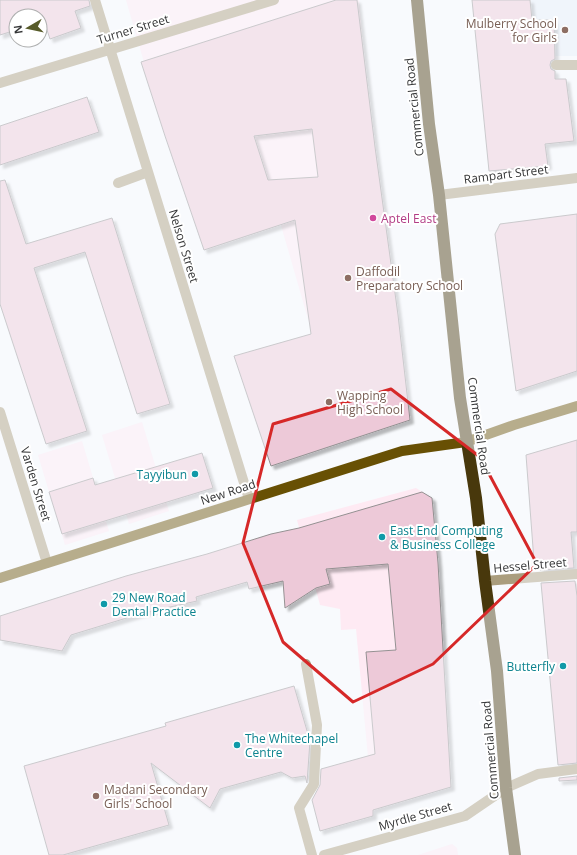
<svg xmlns="http://www.w3.org/2000/svg" width="577" height="855" font-family="'Open Sans',sans-serif">
  <defs>
    <filter id="shadow"><feDropShadow dx="3.5" dy="3.5" stdDeviation="1" flood-color="#0004"/></filter>
  </defs>
  <rect width="100%" height="100%" fill="#f8fafd"/>
  <path fill="#feeaf3" d="M126 0H359L367 87 398 315 402 353 319 365 310 326 266 173 247 113 165 135Z
    M142 422 169 511 129 524 102 435Z
    M82 441 109 531 65 545 38 455Z
    M416 488 432 498 373 810 356 629 341 630 340 609 320 605 297 520Z
    M452 844 457 848 458 855H418Z"/>
  <path fill="#e7eff8" d="M531 0H577V56H554V21L532 20Z"/>
  <path fill="#edc9d8" stroke="#949192" fill-rule="evenodd" filter="url(#shadow)" d="M0 0H89L90 6 75 11 81 28 50 39 44 21 40 23V16H16V30L0 35Z
    M336 0H357L375 147 398 315 410 420 271 466 234 356 311 334 295 220 204 250 165 136 141 62ZM312 129 318 177 268 180 254 136Z
    M472 0H530L532 20H554L555 59 551 61 550 65 551 69 555 71V79H566L574 141 545 144 548 166 489 171Z
    M87 97 99 132 0 165V126Z
    M5 180 26 244 112 218 170 404 137 414 85 252 34 268 87 431 46 444 0 304V181Z
    M577 214V371L516 391 495 234 500 224Z
    M577 440V532H571L574 568 540 570 539 561H534L526 455Z
    M202 453 213 488 62 534 49 492 93 478 95 485Z
    M422 492 432 498 438 563 451 787 373 810V816L320 831 312 800 320 785 321 769 375 754 366 652 396 650 388 564 326 569 330 584 316 588 285 608 283 581 249 589 247 582 196 597 197 601 143 613 71 635 62 651 0 640V616L126 576 207 554 271 534 299 528Z
    M575 581 577 596V763L558 765 541 583Z
    M294 686 310 741 307 783 305 776 292 778 281 772 220 789 210 808 151 763 169 825 63 855H49L24 766 166 726 165 723Z
    M577 776V780L559 781V778Z"/>
  <g fill="none" stroke-linecap="round" stroke-linejoin="round">
    <path stroke="#aa9d7d" stroke-width="10" d="M95 0 249 499
      M556 65H577
      M0 83 274 0
      M118 183 148 172
      M439 195 577 178
      M0 412 47 563
      M485 581 577 574
      M306 664 317 725 314 784 299 808 312 855
      M324 855 465 816 506 788 538 774 577 769"/>
    <path stroke="#685004" stroke-width="10" d="M0 578 402 451 466 442 514 425 577 406"/>
    <path stroke="#48380c" stroke-width="12" d="M417 0 429 124 439 195 460 398 476 498 485 581 497 671 506 788 515 855"/>
  </g>
  <path d="M0 0H577V855H0ZM391 389 480 457 537 564 433 664 353 702 283 642 243 543 273 424Z" fill="#f8fafd" fill-opacity=".55" fill-rule="evenodd"/>
  <path fill="none" stroke="#d62828" stroke-width="3" stroke-linejoin="round" d="M391 389 480 457 537 564 433 664 353 702 283 642 243 543 273 424Z"/>
  <g fill="#8d6e63" stroke="#fff" stroke-width="1.5">
    <circle cx="565" cy="30" r="4"/>
    <circle cx="348" cy="278" r="4"/>
    <circle cx="329" cy="402" r="4"/>
    <circle cx="96" cy="796" r="4"/>
  </g>
  <circle fill="#d1479c" stroke="#fff" stroke-width="1.5" cx="373" cy="218" r="4"/>
  <g fill="#0f9aa8" stroke="#fff" stroke-width="1.5">
    <circle cx="195" cy="474" r="4"/>
    <circle cx="382" cy="537" r="4"/>
    <circle cx="104" cy="604" r="4"/>
    <circle cx="563" cy="666" r="4"/>
    <circle cx="237" cy="745" r="4"/>
  </g>
  <g text-anchor="middle" dominant-baseline="central" stroke-width="4" stroke-linejoin="round" paint-order="stroke">
    <g font-size="12" fill="#785e54" stroke="#fff" text-anchor="start">
      <text x="557" y="23" text-anchor="end">Mulberry School<tspan x="557" dy="14">for Girls</tspan></text>
      <text x="356" y="271">Daffodil<tspan x="356" dy="14">Preparatory School</tspan></text>
      <text x="337" y="395">Wapping<tspan x="337" dy="14">High School</tspan></text>
      <text x="104" y="789">Madani Secondary<tspan x="104" dy="14">Girls' School</tspan></text>
    </g>
    <g font-size="12" fill="#353637" stroke="#fff">
      <text transform="translate(133 29) rotate(-17)">Turner Street</text>
      <text transform="translate(414 107) rotate(-96)">Commercial Road</text>
      <text transform="translate(506 174) rotate(-7)">Rampart Street</text>
      <text transform="translate(184 246) rotate(73)">Nelson Street</text>
      <text transform="translate(479 426) rotate(82)">Commercial Road</text>
      <text transform="translate(36 484) rotate(73)">Varden Street</text>
      <text transform="translate(228 492) rotate(-18)">New Road</text>
      <text transform="translate(530 565) rotate(-5)">Hessel Street</text>
      <text transform="translate(490 750) rotate(-95)">Commercial Road</text>
      <text transform="translate(415 816) rotate(-16)">Myrdle Street</text>
    </g>
    <g font-size="12" fill="#b23c85" stroke="#fff" text-anchor="start">
      <text x="381" y="218">Aptel East</text>
    </g>
    <g font-size="12" fill="#0d838f" stroke="#fff" text-anchor="start">
      <text x="187" y="474" text-anchor="end">Tayyibun</text>
      <text x="390" y="530">East End Computing<tspan x="390" dy="14">&amp; Business College</tspan></text>
      <text x="112" y="597">29 New Road<tspan x="112" dy="14">Dental Practice</tspan></text>
      <text x="555" y="666" text-anchor="end">Butterfly</text>
      <text x="245" y="738">The Whitechapel<tspan x="245" dy="14">Centre</tspan></text>
    </g>
  </g>
  <g transform="translate(28 28) rotate(261)"><circle r="19" fill="#ffffff" stroke="#aeafaf"/>
  <path d="M0-3L7 15L0 10L-7 15Z" fill="#575b29"/>
  <text y="-6" font-size="11" font-weight="bold" text-anchor="middle" fill="#353637">N</text>
  </g>
</svg>
